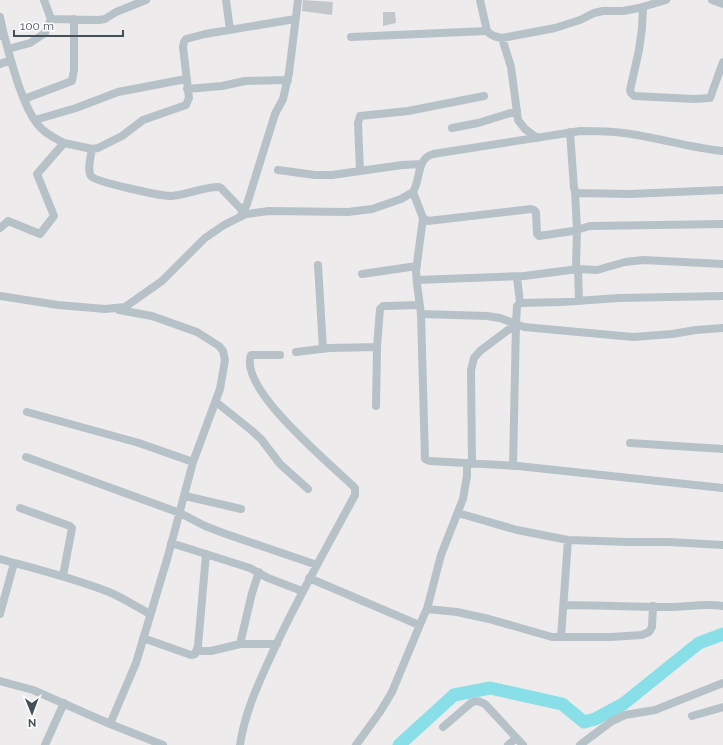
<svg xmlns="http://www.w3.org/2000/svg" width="723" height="745" font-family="Raleway,sans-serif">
  <rect width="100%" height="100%" fill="#eeebec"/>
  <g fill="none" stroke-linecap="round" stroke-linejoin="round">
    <path stroke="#88dfe7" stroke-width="13" d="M399 745 454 695 490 688 562 704 584 722 595 719 623 704 699 643 723 634"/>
  </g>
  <path fill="#c2c7cb" d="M303 0 333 2 332 15 302 11Z
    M383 12H395L396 23 383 26Z"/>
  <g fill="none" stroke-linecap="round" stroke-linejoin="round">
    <path stroke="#b7c2c8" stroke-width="8" d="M226 0 230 30
      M480 0 487 31C491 36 496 37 502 38L555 28 580 20 594 13 603 11H623L639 8 666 0
      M712 0 723 4
      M643 7 642 28 639 50 630 90 631 93 634 96 694 99 710 98 723 62
      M0 17 4 35
      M51 19 99 20 105 19 116 12 146 0
      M0 36 4 35C11 61 22 105 38 125 45 134 55 138 64 143L37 174 54 216 40 234 8 221 0 228
      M351 37 487 31
      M502 38 511 67 518 120 525 129 537 138
      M8 49 30 43 45 33 51 19 44 0
      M0 64 11 60
      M187 89 222 86 245 81 288 80
      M24 99 72 81 74 70V19
      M35 120 76 108 118 92 186 79
      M452 128 478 123 517 111
      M570 132 574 188 575 191 579 193 630 194 723 190
      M64 143 92 149 98 148 122 136 143 120 186 105 189 98 183 47 184 42 186 39 205 34 295 19
      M92 149C91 156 87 170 91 176 95 182 161 196 171 196 187 195 202 187 219 187L221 188 243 211
      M278 170 315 175H332L402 165 421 164
      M360 171 358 123 360 116 408 111 484 96
      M575 191 577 230 576 267 578 269 597 270 625 262 643 260 723 264
      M413 192 423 218 428 221 531 209 534 210 536 212 537 234 539 236 573 231 590 226 723 224
      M240 217 247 204 275 114 283 99 289 73 298 0
      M423 218 416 271 417 284 421 314 425 459 430 461 518 466 723 488
      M318 265 323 349
      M362 274 417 266
      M517 277 520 303
      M417 280 524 276 578 269 579 301
      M0 296 58 305 105 309 125 307 162 281 205 238 224 225 246 214 269 211 348 212 372 209 401 199 413 192C421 179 416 159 433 154L580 131C595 131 609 131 623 133 657 137 689 148 723 151
      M421 314 487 316 500 318 524 327 633 337 672 334 696 330 723 328
      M296 352 329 348 377 347
      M216 402 251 430 261 439 280 464 308 489
      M376 406 377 347 380 309 383 306H387L420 305
      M27 412 139 443 193 462
      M630 443 723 449
      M26 457 180 513 205 526 226 534 317 565
      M472 464 471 370 474 358 480 351 516 324
      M513 466 516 324 517 306 520 303 562 302 619 298 723 296
      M185 496 241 509
      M20 508 70 526 72 528 63 576
      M458 513 517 530 568 540 629 542H669L723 545
      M171 543 250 568 268 578 302 591
      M0 559C37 569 74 578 109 592 123 598 137 607 150 614
      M309 578 419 625
      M564 605C598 605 633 607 668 607 687 607 704 603 723 606
      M427 609 441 555 463 499 467 476V463
      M0 614 14 563
      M561 637 568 540
      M143 638 191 655 195 654 198 646 206 554
      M240 644 252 593 259 572
      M197 651H211L240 644H277
      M0 681 33 690 110 724 163 745
      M692 716 723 707
      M110 724 136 663 168 556 193 462 220 389 225 360 223 351 219 346 197 332 152 316 119 310
      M443 727 471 703C477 700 479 701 485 704L523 745
      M45 745 64 703
      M240 745C245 710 261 678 276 645 300 594 328 545 355 495V488C332 465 238 389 251 355H280
      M356 745 380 712 392 692 424 615 427 609 457 612 489 619 552 637H611L642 635 649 632 652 627 653 606
      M508 745 516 738
      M580 745 612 721 625 715 655 710 723 683"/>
  </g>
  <g transform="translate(32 713) rotate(179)" stroke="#ffffff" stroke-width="3" paint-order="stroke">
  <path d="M0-3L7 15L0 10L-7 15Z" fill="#455158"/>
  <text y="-6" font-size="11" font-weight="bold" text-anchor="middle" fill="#455158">N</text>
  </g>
  <path d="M14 30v6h109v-6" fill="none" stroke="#455158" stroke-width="2"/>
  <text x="20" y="30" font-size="12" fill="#455158" stroke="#ffffff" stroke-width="3" paint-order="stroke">100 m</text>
</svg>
